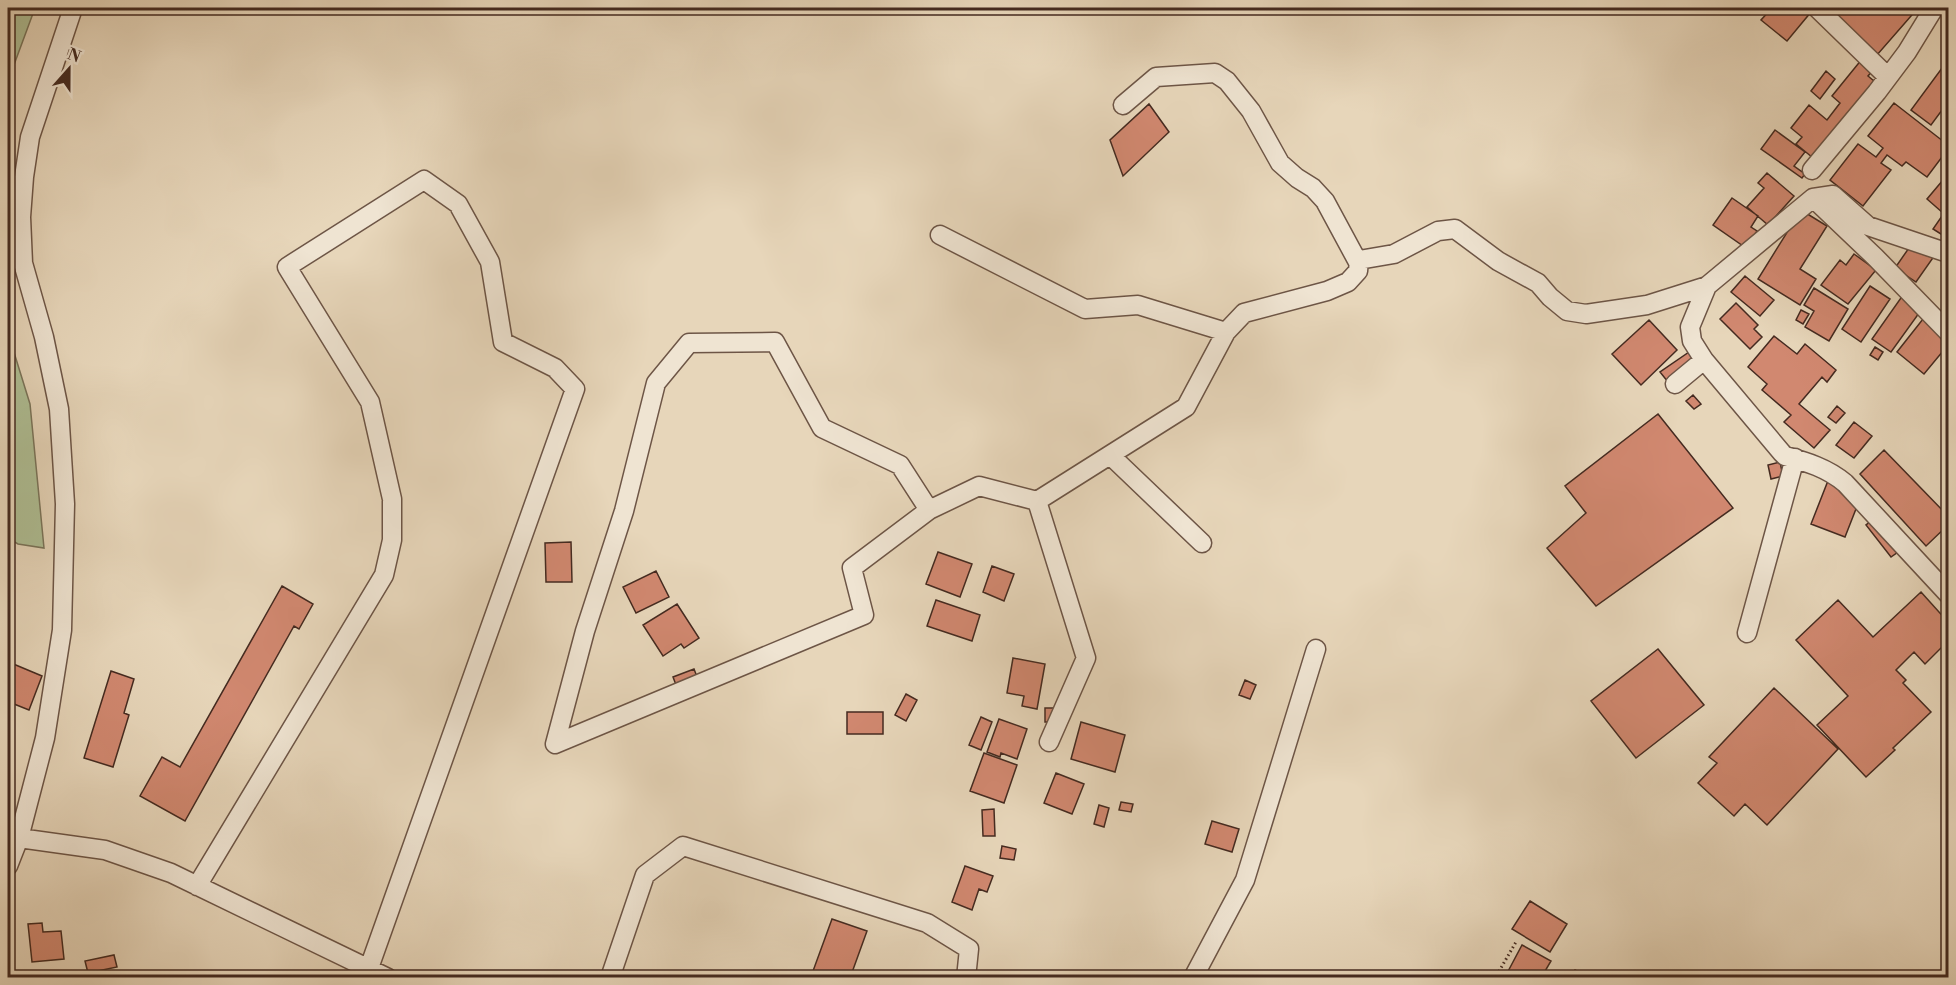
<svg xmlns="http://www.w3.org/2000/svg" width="1956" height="985" font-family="'Libre Bodoni',serif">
  <rect width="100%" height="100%" fill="#e7d6ba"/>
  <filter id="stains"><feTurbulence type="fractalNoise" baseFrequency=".00333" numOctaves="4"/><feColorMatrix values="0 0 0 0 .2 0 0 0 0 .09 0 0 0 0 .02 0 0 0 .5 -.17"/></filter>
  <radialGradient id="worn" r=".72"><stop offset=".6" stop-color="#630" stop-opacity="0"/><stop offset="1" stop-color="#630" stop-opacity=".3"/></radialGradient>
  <path fill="#afbf95" stroke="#7a745a" stroke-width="1.5" d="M8 8H35L8 81Z
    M8 333 30 404 44 548 18 544 8 538Z"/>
  <path fill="#d18870" stroke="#442a20" stroke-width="1.5" d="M1772 8H1806L1811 12 1787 41 1761 20Z
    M1830 8H1918L1877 55Z
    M1862 59 1874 69 1868 76 1880 86 1818 162 1796 144 1802 137 1791 128 1809 105 1827 120 1840 103 1832 96Z
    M1945 64 1948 66V102L1931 125 1911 110Z
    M1826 71 1835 79 1820 99 1811 91Z
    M1894 103 1948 145V149L1927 177 1906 162 1902 166 1887 155 1881 163 1891 170 1863 206 1830 180 1858 144 1876 157 1883 148 1868 136Z
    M1149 104 1169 132 1123 176 1110 140Z
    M1775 130 1805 152 1794 166 1805 174 1802 178 1761 149Z
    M1767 173 1794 196 1768 225 1747 207 1764 188 1758 183Z
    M1948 174V207L1943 213 1927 199Z
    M1732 198 1758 216 1751 227 1757 231 1746 248 1713 225Z
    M1801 210 1827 226 1800 269 1816 279 1800 305 1758 279Z
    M1942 216 1948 220V229L1944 236 1933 229Z
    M1911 245 1937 252 1916 282 1895 268Z
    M1854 254 1876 270 1848 304 1821 285 1840 260 1846 265Z
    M1745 276 1774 300 1760 316 1731 292Z
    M1870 286 1890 299 1861 342 1842 329Z
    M1814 288 1848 309 1829 341 1805 327 1814 311 1804 305Z
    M1903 295 1922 309 1891 352 1872 339Z
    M1736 303 1758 325 1754 329 1762 337 1750 349 1720 319Z
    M1801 310 1809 314 1803 324 1796 320Z
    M1923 319 1948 339V345L1924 374 1897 352Z
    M1649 320 1677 350 1641 385 1612 354Z
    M1774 336 1797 354 1805 344 1836 370 1827 382 1822 377 1799 404 1830 430 1814 448 1784 422 1791 415 1762 390 1767 384 1748 367Z
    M1875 347 1883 352 1878 360 1870 355Z
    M1692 350 1700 361 1668 382 1660 372Z
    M1693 395 1701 404 1694 409 1686 401Z
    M1837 406 1845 413 1836 423 1828 417Z
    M1658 414 1733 508 1596 606 1547 548 1586 513 1565 486Z
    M1854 422 1872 436 1854 458 1836 445Z
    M1884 450 1948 516V525L1926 546 1860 474Z
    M1780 462 1783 476 1771 479 1768 465Z
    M1833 468 1863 491 1845 537 1811 524Z
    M1879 515 1905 547 1891 557 1866 525Z
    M571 542 572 582H546L545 543Z
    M938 552 972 564 960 597 926 584Z
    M992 566 1014 574 1004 601 983 592Z
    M656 571 669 597 636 613 623 587Z
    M282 586 313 604 299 629 294 626 185 821 140 796 162 757 180 767Z
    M1921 592 1948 622V641L1925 664 1914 652 1896 670 1906 680 1903 683 1931 712 1893 748 1895 750 1866 777 1817 725 1848 696 1796 640 1838 600 1873 637Z
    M936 600 980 615 972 641 927 626Z
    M677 604 699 638 684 648 681 644 663 656 643 625Z
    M1658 649 1704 705 1636 758 1591 701Z
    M1013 658 1045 664 1037 709 1022 706 1024 696 1007 693Z
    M11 663 42 676 29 710 9 702 8 704V672Z
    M694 669 699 682 678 690 673 677Z
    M111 671 134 679 124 713 129 715 113 767 84 758Z
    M1245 680 1256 685 1250 699 1239 695Z
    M1774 688 1838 749 1767 825 1745 804 1734 816 1698 783 1717 763 1709 757Z
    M906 694 917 700 906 721 895 715Z
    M1045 708H1058V722H1045Z
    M847 712H883V734H847Z
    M981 717 992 722 981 750 969 745Z
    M999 719 1027 729 1017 759 1001 753 1000 757 987 752Z
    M1081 722 1125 735 1115 772 1071 759Z
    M984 753 1017 765 1004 803 970 791Z
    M1056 773 1084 784 1072 814 1044 803Z
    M1121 802 1133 804 1131 812 1119 810Z
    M1099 805 1109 808 1104 827 1094 824Z
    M994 809 995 836H983L982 810Z
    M1212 821 1239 829 1232 852 1205 844Z
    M1002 846 1016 849 1014 860 1000 858Z
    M965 866 993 876 987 892 979 889 972 910 952 902Z
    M1530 901 1567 924 1550 952 1512 929Z
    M832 919 867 931 850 978H830L813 971Z
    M42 923 43 932 61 931 64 959 32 962 28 924Z
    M1522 945 1551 961 1541 978 1505 977Z
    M114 955 117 967 88 973 85 961Z
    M1575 970 1590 978H1571Z"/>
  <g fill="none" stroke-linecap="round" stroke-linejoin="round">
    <defs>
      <path id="minor" d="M1817 8 1888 77
        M1123 105 1156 77 1215 73 1227 81 1251 111 1280 163 1297 178 1313 188 1325 201 1359 264
        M1812 170 1877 92 1907 52 1934 8
        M1813 198 1875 257 1948 332
        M940 235 1085 309 1138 305 1226 332
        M1948 253 1868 226 1833 195 1813 198 1707 286 1690 327 1692 341 1704 360 1782 453 1785 456C1807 462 1827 468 1845 483L1948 594
        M1675 384 1704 360
        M1110 455 1202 543
        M1037 501 1086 658 1049 742
        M1747 633 1795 458
        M555 744 864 615 852 568 929 510 979 486 1037 501 1186 407 1226 332 1244 313 1327 291 1348 282 1358 271 1359 260 1394 254 1438 231 1455 229 1498 261 1538 283 1550 297 1567 311 1586 314 1647 305 1707 286
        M555 744 585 631 624 511 656 383 689 343 775 342 822 428 900 465 929 510
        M19 838 105 850 171 873 388 978
        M8 866 19 838 45 738 62 630 65 504 59 409 44 337 23 263 21 217 24 177 30 137 73 8
        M197 886 384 575 392 540V499L370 402 287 267 424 180 458 204 490 262 503 342 555 368 575 389 369 968
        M610 978 645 875 683 846 927 923 969 949 966 978
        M1193 978 1245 880 1316 649"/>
    </defs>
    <use href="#minor" stroke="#6d5546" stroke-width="21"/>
    <path stroke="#442a20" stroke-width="3" stroke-dasharray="1.5 3" stroke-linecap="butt" d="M1493 978 1498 973 1516 942"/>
    <use href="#minor" stroke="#efe4d2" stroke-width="18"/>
  </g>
  <rect width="1956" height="985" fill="none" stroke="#e7d6ba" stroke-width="30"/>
  <rect x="9" y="9" width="1938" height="967" fill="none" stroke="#442a20" stroke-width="3"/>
  <rect x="15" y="15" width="1926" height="955" fill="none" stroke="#442a20" stroke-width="1.5"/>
  <g transform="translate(69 69) rotate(21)" stroke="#efe4d2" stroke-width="4.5" paint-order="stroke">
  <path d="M0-4.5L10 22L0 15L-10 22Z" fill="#442a20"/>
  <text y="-9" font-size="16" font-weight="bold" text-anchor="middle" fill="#442a20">N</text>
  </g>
  <rect width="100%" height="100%" filter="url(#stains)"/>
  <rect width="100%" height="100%" fill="url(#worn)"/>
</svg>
